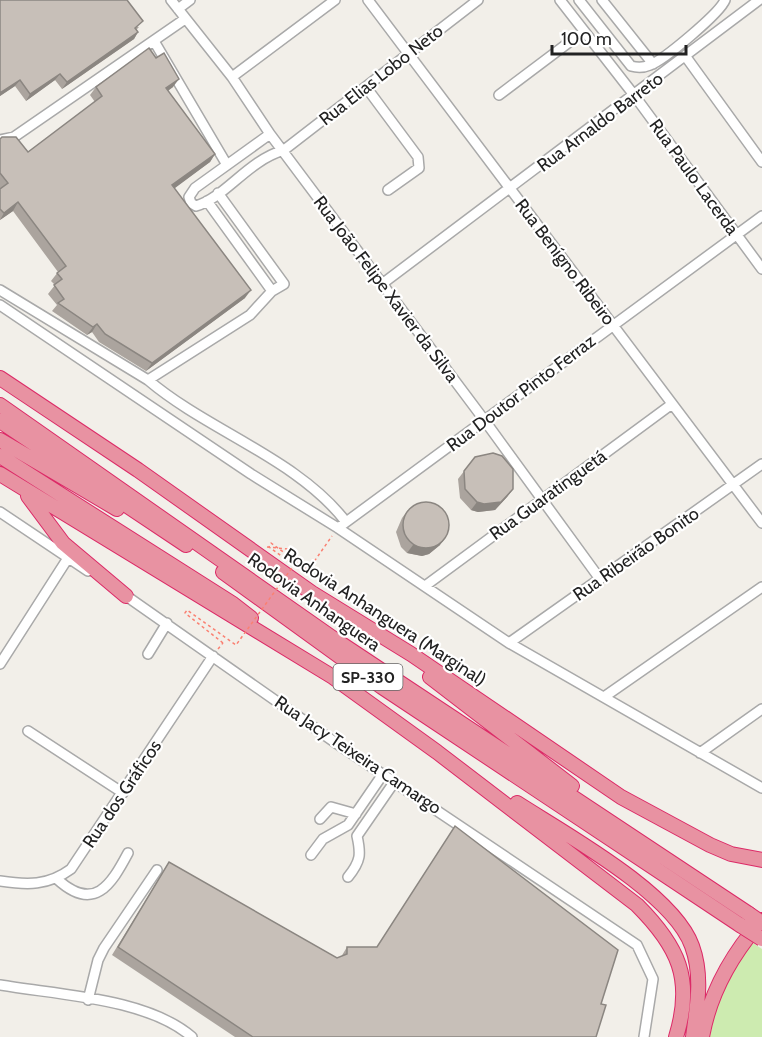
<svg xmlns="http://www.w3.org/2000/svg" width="762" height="1037" font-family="Cabin,sans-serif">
  <rect width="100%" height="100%" fill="#f2efe9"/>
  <path fill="#cdebb0" d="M750 941 762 949V1037H710C716 1001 730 971 750 941Z"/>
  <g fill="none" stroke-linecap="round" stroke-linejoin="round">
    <defs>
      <path id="minor" d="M171 0 232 77 270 134 485 421 600 579
        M368 0 762 523
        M560 0 634 95 762 269
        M579 0 631 66C638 68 643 68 650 65 664 60 720 13 725 0
        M602 0 653 64
        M178 9 190 0
        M154 41 227 165
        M686 57 762 162
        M232 77 335 0
        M366 87 418 157 419 168 388 190
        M499 95 584 31
        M270 134 195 188 189 197 191 203 196 206C226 197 247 161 284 150L478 0
        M0 140 14 137 185 19
        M207 201 272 291
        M382 284 759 0
        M0 290 148 380C208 431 298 459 346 522
        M0 305 251 474 338 528 509 643 762 788
        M148 380 250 315 272 291 284 284 218 193
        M0 512 88 571
        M338 528 762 216
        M425 586 672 404
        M122 593 336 743 637 945 653 979 644 1037
        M509 643 762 464
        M148 654 167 623
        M0 664 68 558
        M604 697 762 587
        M28 731 123 793
        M700 753 762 709
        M320 819 331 807 356 814
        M311 855 323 839 348 825 383 774
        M348 877C361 861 361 854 357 836L395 781
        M57 879C94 913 111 885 128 853
        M0 881C27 885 48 886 71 869L213 656
        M0 985C59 995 147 998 192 1037
        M88 1000 98 960 104 948 157 870"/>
      <path id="highway" d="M0 378 138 470 312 593 411 654 621 797 710 845 731 854 762 860
        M0 405 334 639 749 914
        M0 421 186 545
        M0 440 117 509
        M0 456 233 604 251 618
        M0 474 333 677 437 752 637 905C678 946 694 979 676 1037
        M28 496 63 543 126 596
        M223 572 382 687 740 925
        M430 677 572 786
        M517 803C565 834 673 893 692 946 703 976 697 1007 693 1037
        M702 1037C710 992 732 954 762 920"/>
    </defs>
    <use href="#minor" stroke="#a9a9a9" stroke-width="12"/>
    <use href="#highway" stroke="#dc2a67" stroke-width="16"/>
    <path stroke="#fa8072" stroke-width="1.5" stroke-dasharray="3 3" stroke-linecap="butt" d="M267 547 288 549
      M311 566 332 536
      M218 649 223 643"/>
    <use href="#minor" stroke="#fff" stroke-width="9"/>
    <use href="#highway" stroke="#e892a2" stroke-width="14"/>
    <defs>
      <path id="highway-bridge" d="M749 914 762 923
        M740 925 762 939"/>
    </defs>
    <use href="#highway-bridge" stroke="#dc2a67" stroke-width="16" stroke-linecap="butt"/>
    <path stroke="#fa8072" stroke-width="1.5" stroke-dasharray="3 3" stroke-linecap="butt" d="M223 643 185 613 187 610 236 645 294 565 269 547 271 543 308 570 311 566 288 549"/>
    <use href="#highway-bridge" stroke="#e892a2" stroke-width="14"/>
  </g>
  <path fill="#aba49e" d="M0 0 139 27 136 30 138 32 134 39 62 89 55 80 26 101 15 86 0 96Z
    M96 87H173L168 91 215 154 210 162 174 188 245 298 146 371 99 342 92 332 87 335 52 311 57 305 48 294 55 285 51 281 58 272 13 211 0 220V139L28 152 95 102 90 95Z
    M475 457 513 489 507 497 495 510 478 512 471 510 460 498 458 479Z
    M408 510 440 545 429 554 422 556 407 553 401 547 396 532 402 518Z
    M169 862 337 958 341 957 347 947 601 1004 596 1037H235L112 955Z"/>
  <path fill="#8b8681" d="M138 32 134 39 62 89 67 82Z
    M60 74 55 80 26 101 30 94Z
    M179 79 173 87 160 96 166 88Z
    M20 80 15 86 0 96V93Z
    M215 154 210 162 167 194 172 185Z
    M18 202 13 211 0 220 4 213Z
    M251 290 245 298 146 371 152 363Z
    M97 324 92 332 87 335 93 327Z
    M513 489 507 497 495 510 478 512 471 510 477 502Z
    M446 537 440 545 429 554 422 556 407 553 413 545Z"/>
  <path fill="#c7bfb8" stroke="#8b8681" stroke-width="1.5" d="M0 0H127L143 21 135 28 138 32 67 82 60 74 30 94 20 80 0 93Z
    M149 48 156 58 164 53 179 79 166 88 215 154 172 185 251 290 152 363 105 334 97 324 93 327 58 303 64 299 54 285 62 279 57 273 66 266 18 202 4 213 0 209V189L8 183 0 173V139L2 137H16L28 152 102 96 96 87Z
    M493 453 502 456 513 469V489L501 502 484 504 477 502 465 489 464 471 475 457Z
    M403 525a23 23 0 1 1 46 0a23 23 0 1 1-46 0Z
    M455 826 618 950 601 1004 606 1005 596 1037H253L118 947 169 862 337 958 347 954V947H377Z"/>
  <g text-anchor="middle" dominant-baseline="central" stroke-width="4.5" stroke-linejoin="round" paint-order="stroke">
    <rect fill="#fff" stroke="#646464" stroke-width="1.5" x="333.5" y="664" width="69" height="26" rx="4.5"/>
    <g font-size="16" font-weight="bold" fill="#222">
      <text x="368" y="677">SP-330</text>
    </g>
    <g font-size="18" fill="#222" stroke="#fff">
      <text transform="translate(381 75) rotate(-38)">Rua Elias Lobo Neto</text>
      <text transform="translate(600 122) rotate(-37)">Rua Arnaldo Barreto</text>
      <text transform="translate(694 177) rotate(54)">Rua Paulo Lacerda</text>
      <text transform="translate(565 262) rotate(53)">Rua Benígno Ribeiro</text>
      <text transform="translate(386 289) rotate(53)">Rua João Felipe Xavier da Silva</text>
      <text transform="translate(521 393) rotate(-37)">Rua Doutor Pinto Ferraz</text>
      <text transform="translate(548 495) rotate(-36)">Rua Guaratinguetá</text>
      <text transform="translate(636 554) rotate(-35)">Rua Ribeirão Bonito</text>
      <text transform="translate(314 602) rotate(35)">Rodovia Anhanguera</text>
      <text transform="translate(385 617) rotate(33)">Rodovia Anhanguera (Marginal)</text>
      <text transform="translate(358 755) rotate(34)">Rua Jacy Teixeira Camargo</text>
      <text transform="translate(122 794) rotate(-56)">Rua dos Gráficos</text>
    </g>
  </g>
  <path d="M552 45v9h134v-9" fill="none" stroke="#222222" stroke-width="3"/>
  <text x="561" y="45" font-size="18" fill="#222222" stroke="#ffffff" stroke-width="4.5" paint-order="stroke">100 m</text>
</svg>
